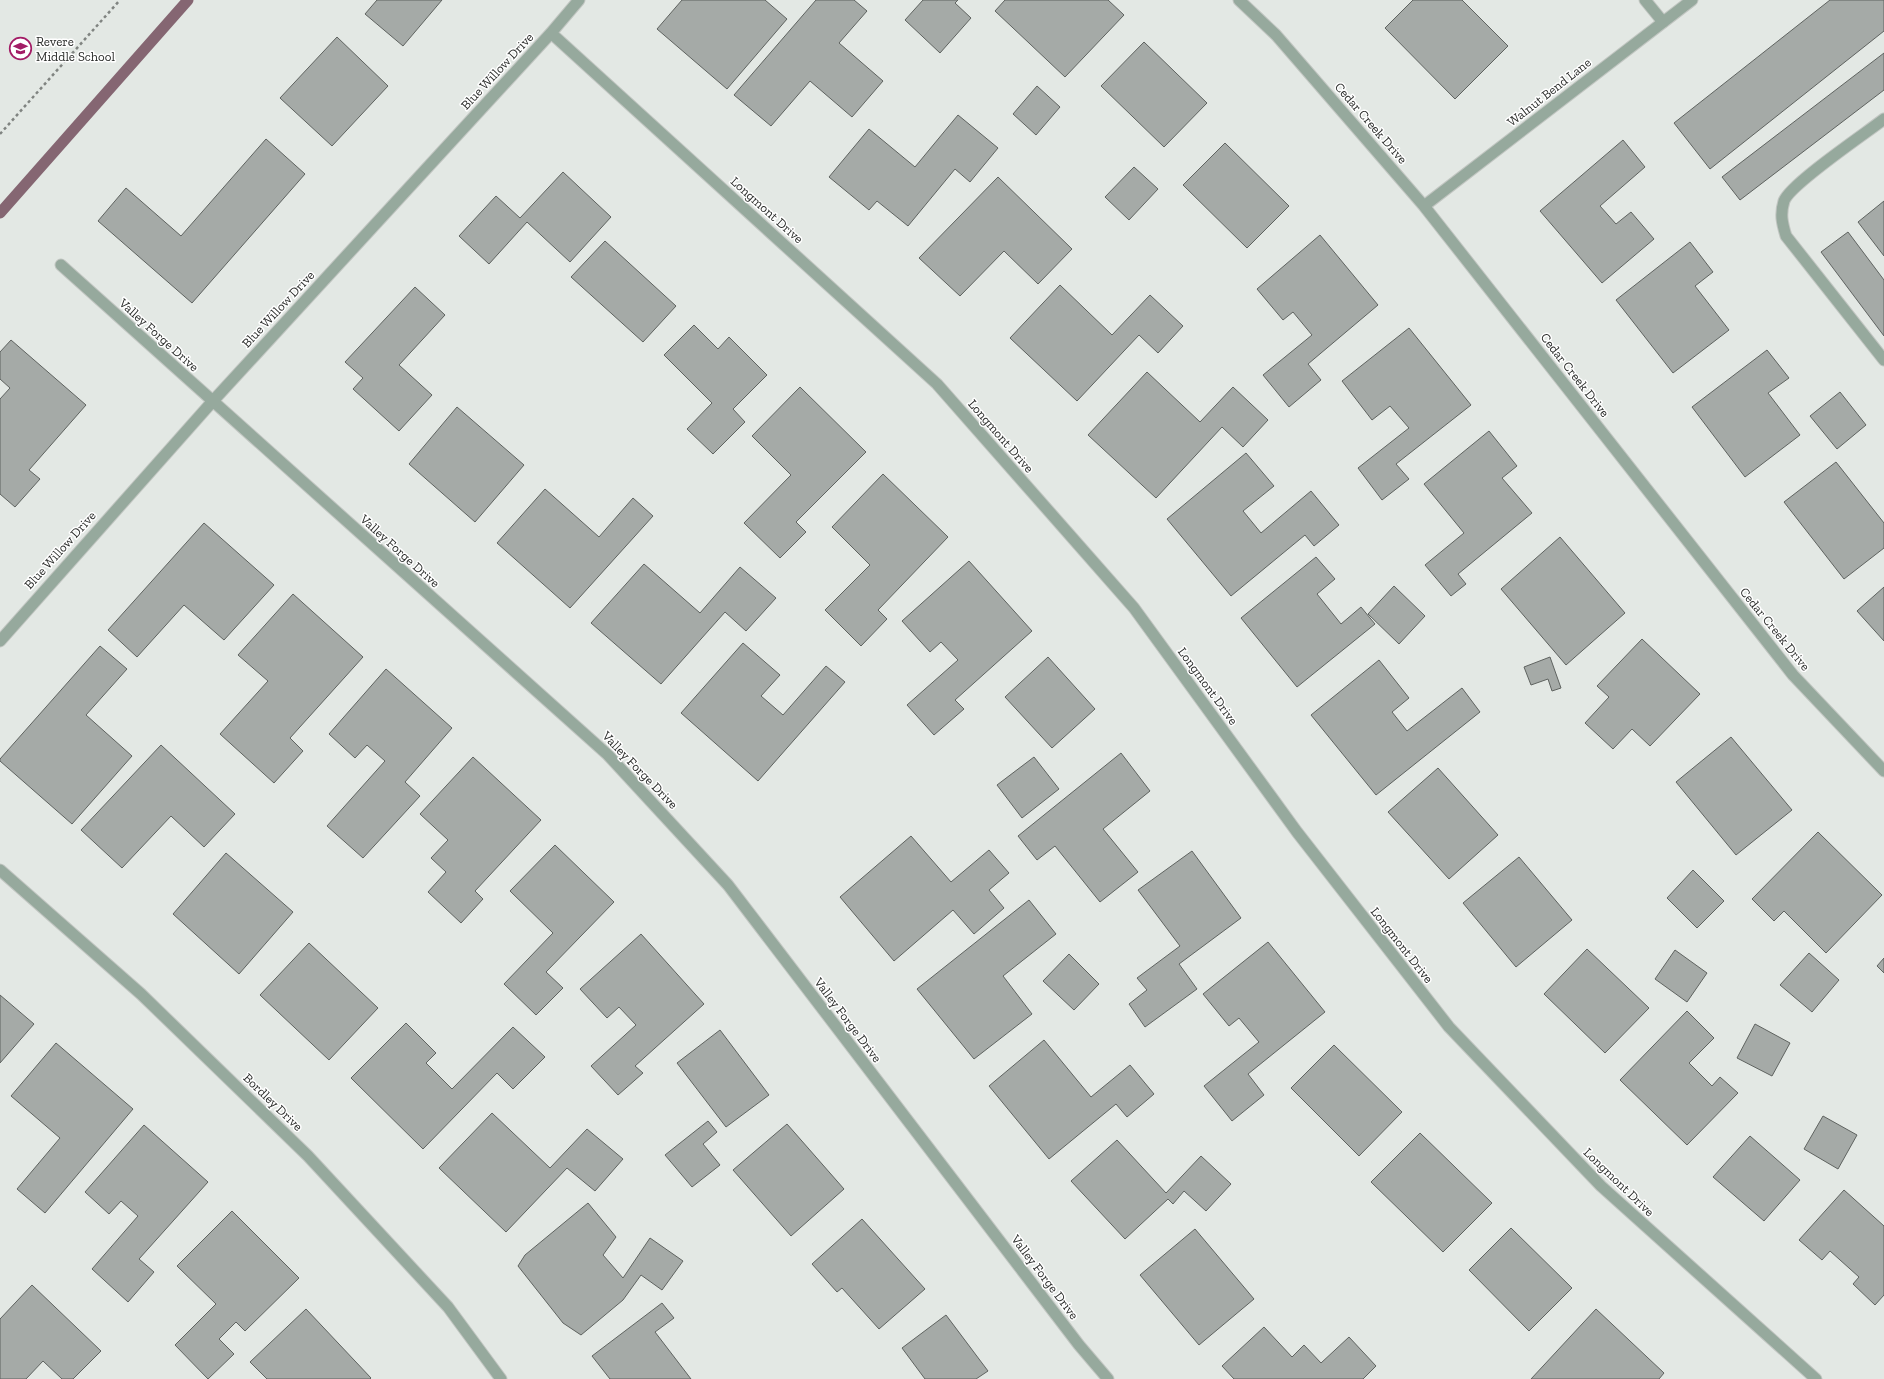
<svg xmlns="http://www.w3.org/2000/svg" width="1884" height="1379" font-family="'Zilla Slab',serif">
  <rect width="100%" height="100%" fill="#e3e8e4"/>
  <g fill="none" stroke-linecap="round" stroke-linejoin="round">
    <path stroke="#856672" stroke-width="11" d="M0 213 188 0"/>
  </g>
  <path fill="#a5aaa7" stroke="#5f6360" d="M377 0H442L403 46 365 14Z
    M682 0H765L787 19 727 89 657 29Z
    M816 0H854L867 11 839 43 883 81 852 117 810 81 771 126 734 95Z
    M923 0H958L955 3 971 18 940 53 905 20Z
    M1005 0H1108L1124 15 1065 77 995 11Z
    M1413 0H1462L1508 46 1455 99 1385 28Z
    M1830 0H1884V31L1710 169 1674 123Z
    M337 37 388 86 332 146 280 98Z
    M1144 42 1207 103 1164 147 1101 86Z
    M1884 53V90L1740 200 1722 177Z
    M1037 86 1060 107 1036 135 1013 114Z
    M958 115 998 148 970 182 955 169 908 226 877 201 869 210 829 177 869 129 915 167Z
    M266 139 305 174 192 303 98 221 126 188 181 236Z
    M1623 140 1645 167 1600 206 1616 224 1631 212 1654 239 1602 283 1540 211Z
    M1225 143 1289 206 1247 248 1183 185Z
    M1134 167 1158 189 1129 220 1105 197Z
    M563 172 611 217 570 262 527 222 489 264 459 236 496 196 520 218Z
    M998 177 1072 249 1038 284 1004 251 960 296 919 258Z
    M1884 201V256L1858 222Z
    M1848 232 1884 280V336L1821 252Z
    M1320 235 1378 305 1308 364 1321 380 1289 407 1263 375 1312 335 1293 312 1283 320 1257 289Z
    M605 241 676 306 643 342 571 277Z
    M1690 242 1713 272 1695 286 1729 330 1673 373 1616 300Z
    M1060 285 1112 335 1150 295 1183 326 1158 353 1139 335 1077 401 1010 338Z
    M415 287 445 315 399 365 432 395 399 431 353 389 363 378 345 362Z
    M694 325 718 349 729 337 767 375 733 409 745 422 713 454 687 429 712 403 664 355Z
    M1409 328 1471 405 1396 464 1409 479 1382 500 1358 468 1409 428 1390 406 1372 420 1342 381Z
    M11 340 86 405 29 470 40 479 15 507 0 494V399L10 388 0 379V352Z
    M1767 350 1789 378 1768 393 1800 435 1745 477 1692 407Z
    M1147 372 1200 422 1233 387 1268 420 1243 447 1222 427 1156 498 1088 435Z
    M800 387 866 452 796 522 806 532 780 558 744 523 791 475 752 436Z
    M1840 392 1866 425 1837 449 1810 416Z
    M457 407 524 465 475 522 409 464Z
    M1489 431 1517 466 1502 478 1532 513 1458 574 1466 584 1451 596 1425 565 1464 533 1424 484Z
    M1246 453 1274 486 1243 511 1261 533 1311 491 1339 525 1314 546 1305 535 1231 596 1167 519Z
    M1836 462 1884 523V548L1844 579 1784 502Z
    M883 474 948 537 878 610 887 619 861 646 825 610 870 565 832 527Z
    M545 489 599 537 633 498 653 516 570 608 497 543Z
    M204 523 274 585 224 640 184 605 137 657 108 630Z
    M1560 537 1625 613 1566 665 1501 589Z
    M1316 557 1335 579 1317 594 1341 624 1361 607 1375 624 1297 687 1241 618Z
    M969 561 1032 631 955 700 964 709 934 735 907 705 958 660 941 642 930 652 902 621Z
    M644 564 700 613 740 567 776 598 746 631 725 612 661 684 591 623Z
    M1394 586 1425 616 1399 644 1368 614Z
    M1884 587V641L1857 611Z
    M293 594 363 657 290 738 303 751 274 783 220 734 268 681 238 655Z
    M1642 639 1700 694 1650 746 1632 729 1613 749 1585 723 1609 697 1597 686Z
    M743 643 780 675 761 696 783 715 826 666 845 682 758 781 681 713Z
    M100 646 127 669 86 715 132 756 72 824 0 761V759Z
    M1048 657 1095 709 1052 748 1005 697Z
    M1550 657 1561 688 1552 691 1548 679 1531 685 1524 667Z
    M1379 660 1409 698 1392 712 1407 731 1462 688 1480 712 1376 795 1311 715Z
    M386 669 452 728 405 782 420 796 363 858 327 826 385 761 367 745 355 758 329 734Z
    M1731 737 1792 810 1736 855 1676 782Z
    M161 745 235 814 204 847 171 816 122 868 81 830Z
    M1121 753 1150 791 1103 829 1138 872 1100 902 1055 846 1037 860 1018 836Z
    M473 757 541 820 475 891 483 899 461 923 428 892 446 872 431 858 448 840 420 814Z
    M1034 757 1059 789 1022 818 997 785Z
    M1438 768 1498 835 1449 879 1388 812Z
    M1818 832 1882 895 1826 953 1784 911 1774 921 1752 899Z
    M911 836 951 882 989 850 1009 873 989 890 1004 908 974 934 953 910 894 961 840 897Z
    M555 845 614 902 546 972 563 988 536 1015 504 984 553 933 510 891Z
    M1192 851 1241 918 1179 964 1197 989 1145 1027 1129 1004 1147 990 1137 978 1180 946 1138 890Z
    M226 853 293 912 239 974 173 914Z
    M1519 857 1572 920 1516 967 1463 903Z
    M1693 870 1724 901 1697 928 1667 898Z
    M1029 900 1056 934 1003 976 1032 1014 974 1059 917 989Z
    M641 934 704 1004 635 1066 643 1073 618 1095 591 1066 636 1025 619 1007 607 1018 580 989Z
    M1268 942 1325 1012 1248 1074 1264 1095 1232 1121 1204 1086 1259 1042 1239 1018 1229 1026 1203 994Z
    M309 943 378 1008 329 1060 260 995Z
    M1587 949 1649 1008 1605 1053 1544 994Z
    M1675 950 1707 973 1687 1002 1655 979Z
    M1809 953 1839 980 1812 1012 1780 985Z
    M1069 954 1099 984 1074 1010 1043 981Z
    M1884 958V973L1877 966Z
    M0 995 34 1024 0 1063Z
    M1687 1011 1714 1038 1689 1063 1712 1086 1720 1077 1738 1093 1687 1145 1620 1080Z
    M406 1023 436 1053 426 1063 452 1089 513 1027 545 1057 513 1089 497 1073 423 1149 351 1078Z
    M1755 1024 1790 1043 1772 1076 1737 1058Z
    M720 1030 769 1095 726 1127 677 1063Z
    M1044 1040 1091 1097 1130 1065 1154 1094 1127 1117 1116 1104 1049 1159 989 1086Z
    M56 1043 133 1109 45 1213 17 1189 60 1138 11 1096Z
    M1334 1045 1402 1112 1359 1156 1291 1088Z
    M492 1113 550 1168 587 1129 623 1159 595 1191 567 1168 506 1232 439 1168Z
    M1823 1116 1857 1135 1838 1169 1804 1149Z
    M708 1121 717 1132 703 1144 720 1165 692 1187 665 1155Z
    M787 1124 844 1189 791 1236 733 1170Z
    M144 1125 208 1182 139 1259 154 1272 128 1302 92 1269 138 1216 121 1201 109 1214 85 1192Z
    M1420 1133 1492 1203 1443 1252 1371 1182Z
    M1750 1136 1800 1180 1764 1221 1713 1177Z
    M1117 1140 1166 1193 1201 1156 1231 1184 1206 1211 1184 1191 1173 1204 1168 1199 1125 1239 1071 1181Z
    M1844 1190 1884 1226V1295L1875 1305 1853 1284 1859 1277 1830 1251 1822 1260 1799 1240Z
    M588 1203 616 1237 603 1255 623 1278 650 1238 683 1261 662 1290 641 1275 623 1300 581 1335 563 1323 518 1266 525 1255Z
    M232 1211 299 1278 245 1331 236 1322 219 1339 234 1354 208 1379 175 1345 216 1304 177 1266Z
    M862 1219 925 1289 879 1329 842 1288 837 1292 812 1264Z
    M1511 1228 1572 1288 1529 1331 1469 1270Z
    M1195 1229 1254 1299 1199 1345 1140 1275Z
    M32 1285 101 1351 73 1379H62L43 1361 26 1379H0V1319Z
    M662 1303 674 1318 655 1332 691 1379H610L592 1356Z
    M306 1309 371 1378 370 1379H267L250 1362Z
    M1596 1309 1664 1373 1659 1379H1531Z
    M946 1315 988 1371 976 1379H925L902 1348Z
    M1264 1327 1292 1357 1304 1345 1321 1363 1349 1337 1376 1366 1363 1379H1234L1222 1366Z"/>
  <g fill="none" stroke-linecap="round" stroke-linejoin="round">
    <defs>
      <path id="service" d="M1645 0 1663 22
        M1884 119C1866 133 1790 184 1784 201 1780 214 1782 223 1786 236L1884 360"/>
      <path id="minor" d="M1239 0 1276 35 1424 206 1793 675 1884 771
        M551 33 937 384 1134 608 1297 832 1449 1027 1601 1186 1816 1379
        M1424 206 1692 0
        M61 265 608 755 728 885 1079 1345 1108 1379
        M0 641 212 402 551 33 579 0
        M0 870 141 994 308 1156 448 1307 501 1379"/>
    </defs>
    <use href="#service" stroke="#c2c6c2" stroke-width="13"/>
    <use href="#minor" stroke="#c2c6c2" stroke-width="13"/>
    <path stroke="#808481" stroke-width="2.5" stroke-dasharray="3 3" stroke-linecap="butt" d="M0 134 120 0"/>
    <use href="#service" stroke="#96a99d" stroke-width="11"/>
    <use href="#minor" stroke="#96a99d" stroke-width="11"/>
  </g>
  <defs>
    <symbol id="school-ring" viewBox="-11 -11 22 22"><circle r="9.5" fill="#fff" stroke="#a31c66" stroke-width="1.5"/><path d="M0-5L7-2L0 1L-7-2ZM-4 1L0 2.5L4 1V4Q0 6-4 4Z" fill="#a31c66"/></symbol>
  </defs>
  <g fill-rule="evenodd">
    <use href="#school-ring" x="8" y="36" width="25" height="25"/>
  </g>
  <g text-anchor="middle" dominant-baseline="central" stroke-width="3" stroke-linejoin="round" paint-order="stroke">
    <g font-size="13" fill="#292b29" stroke="#fff" text-anchor="start">
      <text x="36" y="41">Revere<tspan x="36" dy="15">Middle School</tspan></text>
    </g>
    <g font-size="13" fill="#292b29" stroke="#fff">
      <text transform="translate(497 71) rotate(-47)">Blue Willow Drive</text>
      <text transform="translate(1549 92) rotate(-38)">Walnut Bend Lane</text>
      <text transform="translate(1371 123) rotate(49)">Cedar Creek Drive</text>
      <text transform="translate(767 210) rotate(42)">Longmont Drive</text>
      <text transform="translate(278 309) rotate(-47)">Blue Willow Drive</text>
      <text transform="translate(159 335) rotate(42)">Valley Forge Drive</text>
      <text transform="translate(1575 375) rotate(52)">Cedar Creek Drive</text>
      <text transform="translate(1001 436) rotate(49)">Longmont Drive</text>
      <text transform="translate(60 550) rotate(-48)">Blue Willow Drive</text>
      <text transform="translate(400 551) rotate(42)">Valley Forge Drive</text>
      <text transform="translate(1775 629) rotate(51)">Cedar Creek Drive</text>
      <text transform="translate(1208 686) rotate(54)">Longmont Drive</text>
      <text transform="translate(640 770) rotate(46)">Valley Forge Drive</text>
      <text transform="translate(1402 945) rotate(52)">Longmont Drive</text>
      <text transform="translate(848 1020) rotate(53)">Valley Forge Drive</text>
      <text transform="translate(273 1102) rotate(44)">Bordley Drive</text>
      <text transform="translate(1619 1182) rotate(44)">Longmont Drive</text>
      <text transform="translate(1045 1277) rotate(53)">Valley Forge Drive</text>
    </g>
  </g>
</svg>
